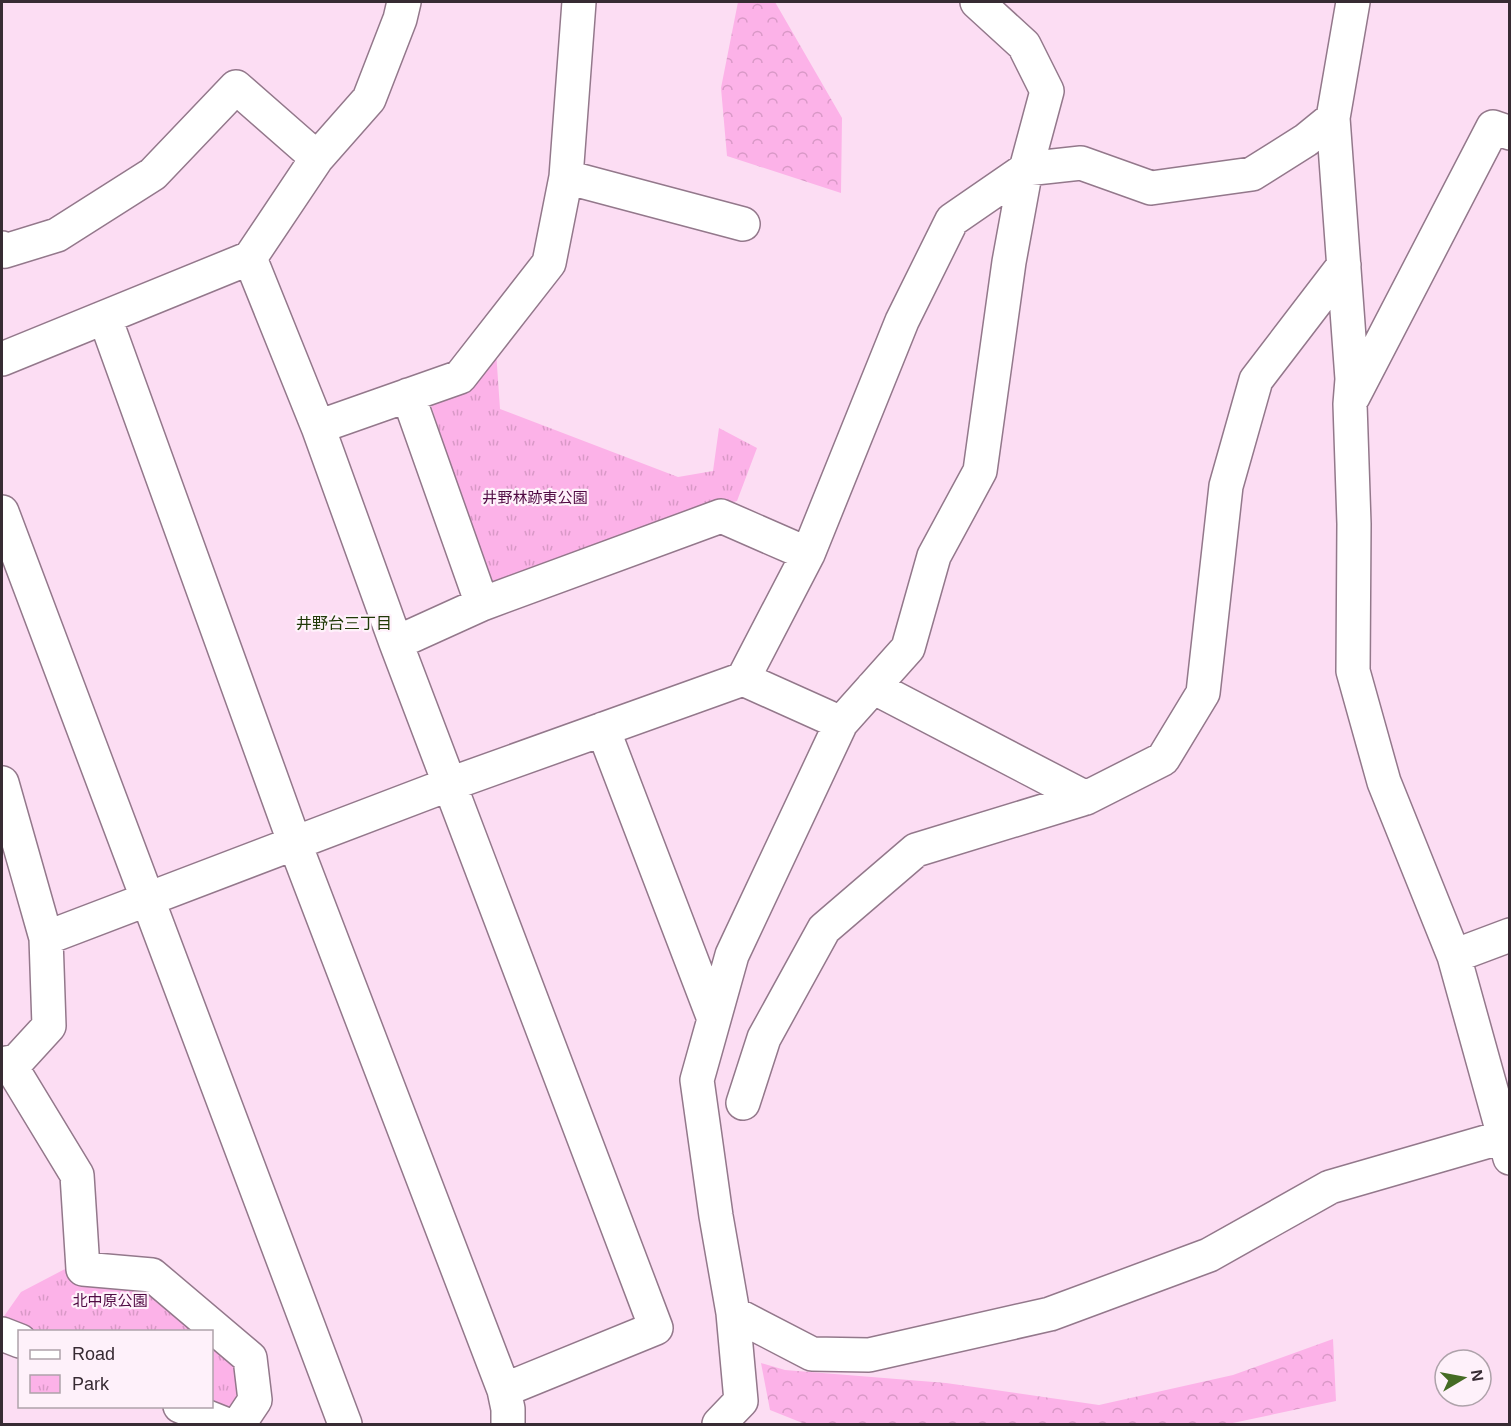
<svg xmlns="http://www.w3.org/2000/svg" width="1511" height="1426" font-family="Helvetica,'Noto Sans JP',sans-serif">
  <defs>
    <pattern id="forest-crowns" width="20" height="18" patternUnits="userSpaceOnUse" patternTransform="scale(1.5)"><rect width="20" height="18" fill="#fcb2e8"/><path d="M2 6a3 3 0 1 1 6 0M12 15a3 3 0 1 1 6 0" fill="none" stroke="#d999c7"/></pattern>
    <pattern id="park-tufts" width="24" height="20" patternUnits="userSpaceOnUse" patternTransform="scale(1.5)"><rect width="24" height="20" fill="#fcb2e8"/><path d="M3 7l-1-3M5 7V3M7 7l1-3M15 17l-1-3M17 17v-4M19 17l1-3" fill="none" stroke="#d999c7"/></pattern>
  </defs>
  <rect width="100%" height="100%" fill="#fcddf3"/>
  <path fill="url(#forest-crowns)" d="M738 2H775L842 118 841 193 727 156 721 88Z
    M1333 1339 1336 1401 1228 1424H805L770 1410 761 1363 785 1370 946 1383 1099 1405 1233 1375Z"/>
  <path fill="url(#park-tufts)" d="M493 307 500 409 678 477 713 471 719 428 757 448 737 501 693 513 490 587 429 399Z
    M65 1269H144L250 1358 237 1424 212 1406V1332H20L2 1319 21 1292Z"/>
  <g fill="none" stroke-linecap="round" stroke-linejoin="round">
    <defs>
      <path id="minor" d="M1353 2 1333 118 1352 379 1350 404 1354 524 1353 671 1384 782 1454 956 1510 1158
        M566 177 743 224
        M2 248 5 251 57 235 153 174 236 87 317 158
        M250 258 318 427 396 643 656 1328 504 1390
        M105 318 295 844 504 1390 508 1409V1424
        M2 359 250 258 317 158 369 99 400 19 404 2
        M408 395 482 604
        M1353 397 1493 127 1510 133
        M318 427 460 377 549 263 566 177 579 2
        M2 512 345 1424
        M396 643 482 604 721 516 808 554
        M743 679 841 723
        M873 687 1086 798 1163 759 1203 693 1226 486 1256 380 1344 265
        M603 729 714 1019
        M2 783 46 938
        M1454 956 1510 935
        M9 1063 77 1175 83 1269 152 1275 250 1358 255 1400 239 1424
        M2 1064 17 1061 49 1026 46 938 450 784 743 679 808 554 902 321 952 220 1026 169 1047 91 1024 45 977 2
        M743 1103 764 1038 824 929 916 850 1086 798
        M733 1313 812 1354 869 1355 1050 1314 1209 1255 1330 1187 1503 1137
        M2 1334 20 1341
        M180 1406 225 1424
        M719 1424 741 1401 733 1313 716 1216 697 1080 732 955 841 723 908 648 934 556 980 471 1009 262 1026 169 1081 163 1151 188 1252 174 1306 140 1333 118"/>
    </defs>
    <use href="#minor" stroke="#93788b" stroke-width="36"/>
    <use href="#minor" stroke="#fff" stroke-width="33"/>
  </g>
  <g text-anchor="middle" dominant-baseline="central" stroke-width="4.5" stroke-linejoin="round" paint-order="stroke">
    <g font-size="15" fill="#510b44" stroke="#fef1fa">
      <text x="535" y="497">井野林跡東公園</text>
      <text x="110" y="1300">北中原公園</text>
    </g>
    <g font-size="16" fill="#203907" stroke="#fef1fa">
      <text x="344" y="623">井野台三丁目</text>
    </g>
  </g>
  <rect width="1511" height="1426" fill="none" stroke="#372b33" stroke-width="6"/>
  <rect x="18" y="1330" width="195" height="78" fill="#fef1fa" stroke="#aea2aa" stroke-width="1.5"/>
  <rect x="30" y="1350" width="30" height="9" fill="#ffffff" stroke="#aea2aa" stroke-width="1.5"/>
  <text x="72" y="1360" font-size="18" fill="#372b33">Road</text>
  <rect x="30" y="1375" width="30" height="18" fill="url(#park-tufts)" stroke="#aea2aa" stroke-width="1.5"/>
  <text x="72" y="1390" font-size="18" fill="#372b33">Park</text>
  <g transform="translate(1463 1378) rotate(80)"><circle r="28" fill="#fef1fa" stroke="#aea2aa" stroke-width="1.5"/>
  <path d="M0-4.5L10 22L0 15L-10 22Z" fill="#456b24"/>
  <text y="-9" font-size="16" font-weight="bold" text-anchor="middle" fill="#372b33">N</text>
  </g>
</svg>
